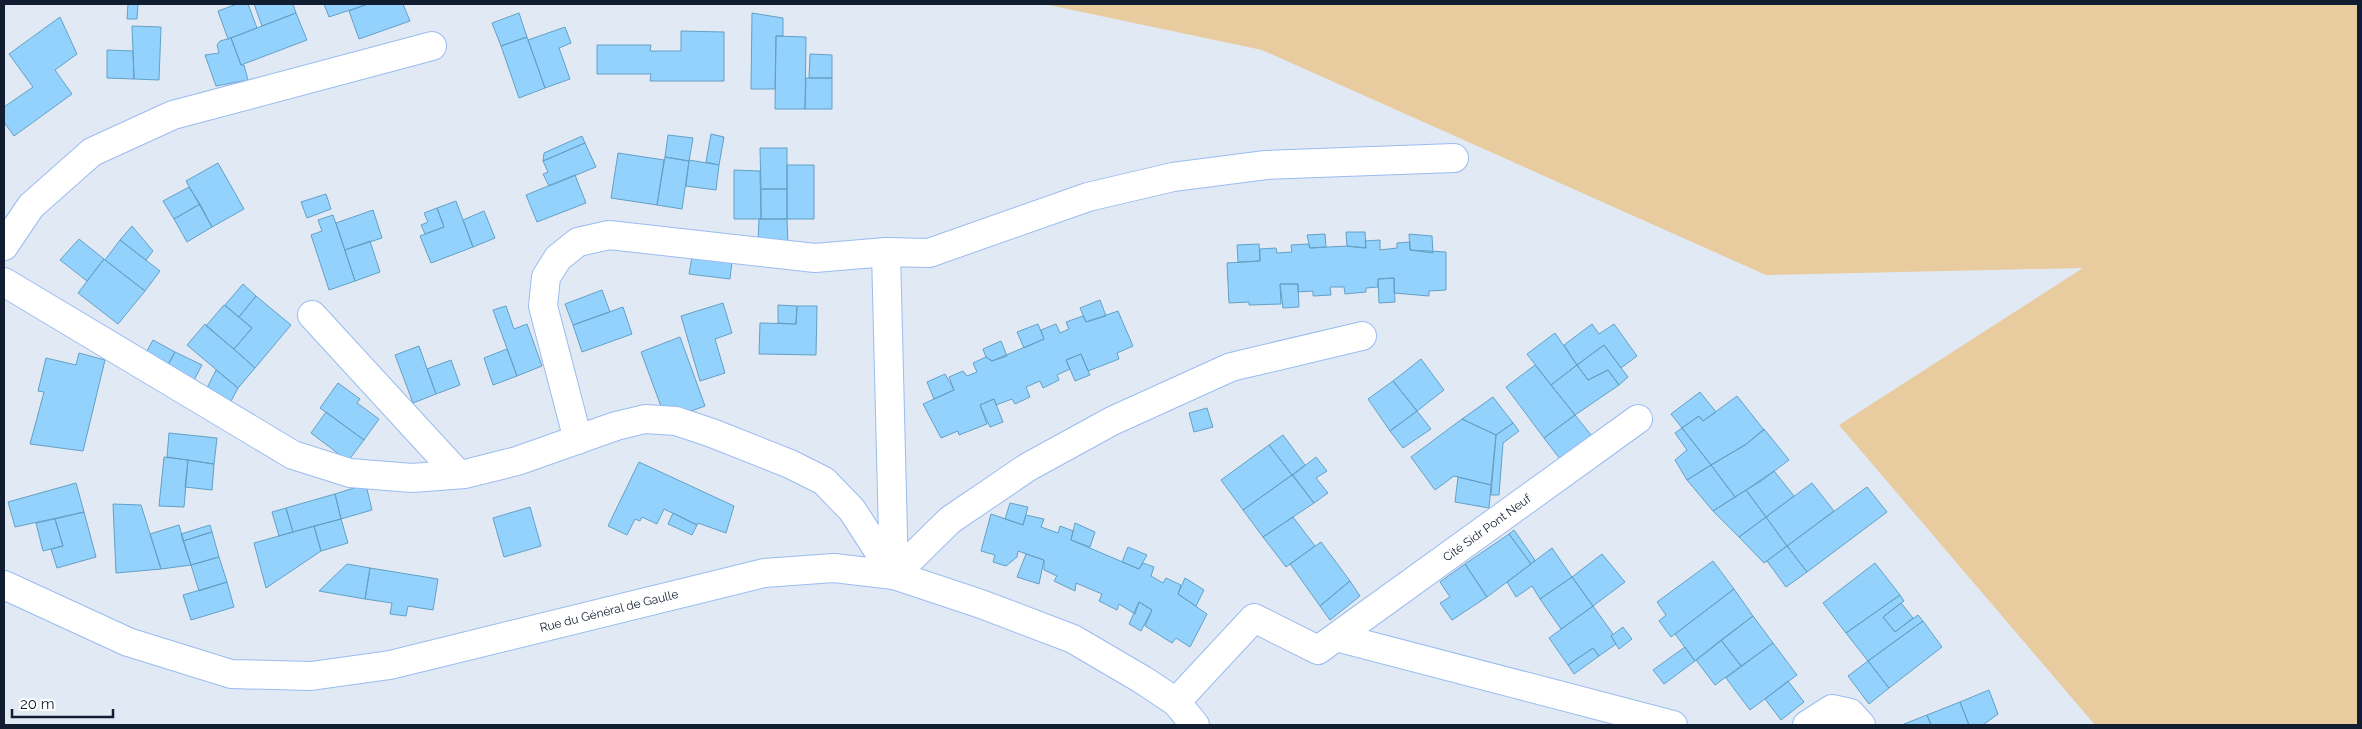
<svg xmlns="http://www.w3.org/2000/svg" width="2362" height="729" font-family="Raleway,sans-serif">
  <rect width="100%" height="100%" fill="#e1e9f4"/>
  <path fill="#e8cb9f" d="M1044 4H2358V725H2095L1839 425 2083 268 1766 275 1262 50Z"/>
  <path fill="#93d2fc" stroke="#64a0c6" d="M128 4H138L137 19H127Z
    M237 4H248L257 28 228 39 218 11Z
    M254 4H293L296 13 262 26Z
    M324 4H368L329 17Z
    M368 4H403L410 21 359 39 349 11Z
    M296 13 307 40 241 65 231 38Z
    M519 13 527 37 501 46 492 23Z
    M752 13 783 18V36H776L775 89H751Z
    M60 17 77 54 55 70 72 94 14 136 4 122V107L33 87 9 54Z
    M132 26 161 27 159 80 134 79Z
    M565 27 571 43 559 48 570 79 545 88 528 40Z
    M681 31 724 32V81H650L651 74H597V45H651L650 51H681Z
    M776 36 806 37 805 109H775Z
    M527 37 545 88 519 98 501 46Z
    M231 38 241 65H244L248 80 216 86 205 55 219 53 217 45 220 41Z
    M107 50 133 51 134 79 107 78Z
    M810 54 832 55V78H809Z
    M806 78H832V109H805Z
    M711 134 724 137 719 165 706 162Z
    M668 135 693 138 689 161 665 157Z
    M582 136 585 143 543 161 544 153Z
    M585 143 596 167 549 186 543 174 548 172 543 161Z
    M760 148H787V189H761Z
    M618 153 664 160 657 205 611 198Z
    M665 157 689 161 682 209 657 205Z
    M689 160 719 165 716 190 686 186Z
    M218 163 244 209 212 227 186 181Z
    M787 165H814V219H787Z
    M734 170 760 171 761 219H734Z
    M575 175 586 203 537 222 526 195Z
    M189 187 200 204 174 219 163 201Z
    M761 189H787V219H761Z
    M326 194 331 209 307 218 301 202Z
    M456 201 473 247 431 263 420 236 444 227 437 208Z
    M200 204 212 227 187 242 174 219Z
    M437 208 444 227 425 234 421 225 428 222 424 213Z
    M373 210 382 238 345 250 336 223Z
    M484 211 495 238 473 247 463 220Z
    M333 215 355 281 329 290 311 235 322 231 318 220Z
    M759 219H787L788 245 758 244Z
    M132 226 153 251 146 260 120 240Z
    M1346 232H1365L1366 248 1347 246Z
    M1325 234 1326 247 1310 248 1307 235Z
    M1409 234 1432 236 1433 253 1410 250Z
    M79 239 104 259 87 281 60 260Z
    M120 240 160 271 145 291 105 260Z
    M1380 240V250L1397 248V243L1410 242V250L1446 252V290L1429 291V296L1394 293V278L1378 279V287L1366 288V292L1345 294 1344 287H1330L1331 295 1313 296V291L1298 292V284H1280L1281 304 1249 305V302L1229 303 1227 263 1260 261V249L1276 248 1277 253 1292 252 1291 245 1308 244 1310 248 1347 246 1366 248 1365 241Z
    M370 241 380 272 355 281 345 250Z
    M1259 244 1260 261 1238 262 1237 245Z
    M692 257 732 261 730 279 689 274Z
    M104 259 145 291 118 324 78 293Z
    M1394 278 1395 302 1379 303 1378 279Z
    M243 284 256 296 239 317 225 305Z
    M1280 284H1298L1299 307 1283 308Z
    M602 290 610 312 573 325 565 304Z
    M256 296 291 325 255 368 234 349 252 328 239 317Z
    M1100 300 1106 316 1086 322 1080 308Z
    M723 303 732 333 715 339 725 373 700 381 681 316Z
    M224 305 252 328 234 349 206 326Z
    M778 305 797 306 796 324 778 323Z
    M506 306 514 329 527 324 542 366 517 376 493 310Z
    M797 306H817L816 355 759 354 760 323 796 324Z
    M623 307 632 334 582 352 573 325Z
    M1118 311 1133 346 1117 353 1119 359 1088 371 1081 354 1066 360 1070 369 1057 375 1059 380 1043 388 1040 381 1026 387 1030 397 1015 404 1012 399 996 405 994 399 980 405 987 424 959 435 958 431 941 438 923 404 954 390 949 377 963 371 967 376 977 372 973 363 986 357 992 361 1044 339 1041 330 1056 324 1060 333 1069 329 1066 322 1083 316 1086 322Z
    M205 324 255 368 238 388 187 345Z
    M1038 324 1044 339 1024 348 1017 332Z
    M1592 324 1599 334 1614 324 1637 356 1621 368 1604 345 1577 365 1564 345Z
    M1555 333 1577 365 1551 385 1527 354Z
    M680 337 705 406 666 420 641 352Z
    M153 340 175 352 164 372 142 360Z
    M1001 341 1007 356 992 361 986 357 983 349Z
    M1604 345 1628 377 1619 385 1608 370 1588 380 1577 365Z
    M419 346 436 394 413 403 395 355Z
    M507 349 517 376 493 385 484 358Z
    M175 352 202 365 191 386 164 372Z
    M79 353 105 360 83 451 30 444 44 392 38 391 46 358 76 365Z
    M1081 354 1090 375 1075 381 1066 360Z
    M1421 359 1444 390 1417 411 1393 381Z
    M451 360 460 385 436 394 427 369Z
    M1535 365 1575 415 1544 438 1506 387Z
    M1577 365 1588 380 1608 370 1619 385 1575 415 1551 385Z
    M216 370 238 388 229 405 205 392Z
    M945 374 954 390 934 399 927 382Z
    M1393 381 1417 411 1390 431 1368 399Z
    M338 383 360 399 357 403 379 419 364 440 320 408Z
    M1700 392 1716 412 1703 421 1699 416 1682 428 1671 414Z
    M1737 396 1764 430 1745 445 1711 465 1682 428 1699 416 1703 421Z
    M1493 397 1513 423 1496 435 1462 419Z
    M994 399 1003 422 990 427 980 405Z
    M1207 408 1213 427 1194 432 1189 413Z
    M1417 411 1431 429 1403 448 1390 431Z
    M326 412 364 440 348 461 311 433Z
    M1575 415 1591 435 1560 459 1544 438Z
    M1462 419 1496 435 1491 485 1454 476 1435 490 1411 457Z
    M1513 423 1519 431 1503 443 1499 495H1491L1496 435Z
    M1682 428 1711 465 1687 480 1675 460 1687 450 1675 433Z
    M1764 429 1789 460 1761 481 1735 497 1711 465 1745 445Z
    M169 433 217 438 214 464 167 457Z
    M1283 435 1305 465 1292 475 1269 445Z
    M1269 445 1292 475 1243 510 1221 480Z
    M164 457 188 460 184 507 159 506Z
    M1316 457 1327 471 1316 478 1328 493 1314 503 1293 475Z
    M188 460 214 464 212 490 185 487Z
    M639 462 734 506 726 533 698 523 697 525 664 509 657 524 642 517 640 521 635 519 627 535 608 526Z
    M1711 465 1735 497 1713 511 1687 480Z
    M1774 471 1794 496 1766 517 1746 490Z
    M1292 475 1314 503 1263 537 1243 510Z
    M1458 477 1491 485 1489 508 1455 502Z
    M76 483 84 512 15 527 8 502Z
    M1812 483 1834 511 1787 546 1766 517Z
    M357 487 367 489 372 510 341 519 335 494Z
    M1867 487 1887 512 1807 572 1787 546Z
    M1746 490 1766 517 1739 537 1713 511Z
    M335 494 341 519 293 532 286 508Z
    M1010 503 1028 507 1023 525 1005 519Z
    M113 504 141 505 161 569 116 573Z
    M530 507 541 546 504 557 493 518Z
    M286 508 293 532 279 536 272 512Z
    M84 512 96 557 57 568 51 549 63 546 55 519Z
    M673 513 697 525 692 535 668 524Z
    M991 514 1023 525 1026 515 1044 519 1041 527 1058 533 1060 526 1073 531 1071 540 1139 569 1143 563 1154 567 1151 576 1163 583 1166 578 1181 585 1178 594 1207 614 1190 647 1176 638 1172 643 1145 626 1152 610 1139 602 1135 614 1119 604 1117 610 1099 601 1102 594 1076 583 1075 591 1054 581 1057 576 1044 570V560L1018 551 1017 557 1006 566 993 562 995 555 981 551Z
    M1293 517 1315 546 1286 567 1263 537Z
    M1766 517 1787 546 1764 563 1739 537Z
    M55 519 63 546 43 551 36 523Z
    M341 519 348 543 321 551 314 526Z
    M1075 523 1095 532 1090 547 1071 540Z
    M179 525 191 565 161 569 150 534Z
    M210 525 212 532 183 541 181 534Z
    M314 526 321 551 266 588 254 543Z
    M1514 530 1535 560 1531 564 1509 534Z
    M212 532 219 557 191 565 183 541Z
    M1509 534 1531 564 1487 597 1465 564Z
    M1321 542 1350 581 1320 606 1290 564Z
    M1787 546 1807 572 1786 587 1767 561Z
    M1128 547 1147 555 1139 569 1122 562Z
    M1552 548 1572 577 1540 599 1532 586 1516 597 1507 582Z
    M1026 554 1044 560 1039 584 1017 577Z
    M1602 554 1625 582 1593 606 1572 577Z
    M219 557 227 582 199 591 191 565Z
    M1713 561 1734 589 1671 637 1659 621 1666 615 1657 602Z
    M1875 563 1900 595 1846 633 1823 603Z
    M347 564 370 568 365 599 319 591Z
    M1465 564 1487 597 1452 620 1440 603 1450 597 1440 582Z
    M370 568 438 579 433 610 408 606 406 616 390 614 392 603 365 599Z
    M1572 577 1593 606 1561 629 1540 599Z
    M1185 578 1204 590 1196 606 1178 594Z
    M1350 581 1360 596 1330 620 1320 606Z
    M227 582 234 607 191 620 183 595Z
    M1734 589 1753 616 1695 661 1675 634Z
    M1900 595 1904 601 1883 617 1895 632 1918 615 1923 621 1868 661 1846 633Z
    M1139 602 1152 610 1141 631 1129 624Z
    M1901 603 1913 618 1895 632 1883 617Z
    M1593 606 1613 634 1611 636 1616 644 1599 656 1593 648 1568 665 1549 638Z
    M1753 616 1773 643 1741 666 1721 640Z
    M1923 621 1942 647 1889 688 1868 661Z
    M1623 627 1632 639 1619 649 1611 636Z
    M1721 640 1741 666 1715 685 1696 660Z
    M1773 643 1797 675 1750 710 1726 678Z
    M1685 647 1695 661 1664 684 1653 670Z
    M1593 648 1599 656 1574 674 1568 665Z
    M1868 661 1889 688 1869 704 1848 676Z
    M1788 681 1804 702 1781 720 1765 699Z
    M1989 690 1998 714 1983 725H1969L1960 702Z
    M1960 702 1969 725H1931L1927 715Z
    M1927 715 1931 725H1905L1904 724Z"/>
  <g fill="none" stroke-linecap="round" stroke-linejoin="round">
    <defs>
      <path id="minor" d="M4 246 31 206 92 152 173 115 432 46
        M886 252 894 575
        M4 282 293 455 350 473 412 478 465 474 517 461 616 426 645 419 676 421 712 433 790 464 824 481 852 510 894 575
        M312 315 458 474
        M578 440 543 306 546 277 558 258 578 242 609 235 815 258 886 252 929 253 1088 197 1173 177 1266 165 1454 158
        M894 575 950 520 1028 467 1112 421 1231 367 1362 336
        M1336 637 1673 725
        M1176 702 1254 618 1318 650 1638 419
        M1807 725 1832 709 1850 713 1861 725"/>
      <path id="major" d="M4 585 128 642 231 674 311 676 390 665 764 573 834 568 894 575 981 604 1073 639 1143 680 1176 702 1195 725"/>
    </defs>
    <use href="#minor" stroke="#9abcf1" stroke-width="30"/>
    <use href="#major" stroke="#9abcf1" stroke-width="30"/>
    <use href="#minor" stroke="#fff" stroke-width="28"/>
    <use href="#major" stroke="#fff" stroke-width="28"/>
  </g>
  <g text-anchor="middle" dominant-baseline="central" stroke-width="5" stroke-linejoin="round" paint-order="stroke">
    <g font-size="12" fill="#111e31" stroke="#fff">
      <text transform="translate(1487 528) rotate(-36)">Cité Sidr Pont Neuf</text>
      <text transform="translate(609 611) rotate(-14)">Rue du Général de Gaulle</text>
    </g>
  </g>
  <rect width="2362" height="729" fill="none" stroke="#111e31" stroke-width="10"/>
  <path d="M12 709v8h101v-8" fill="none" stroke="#111e31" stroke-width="2.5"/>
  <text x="20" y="709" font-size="15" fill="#111e31" stroke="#ffffff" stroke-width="4" paint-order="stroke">20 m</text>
</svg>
